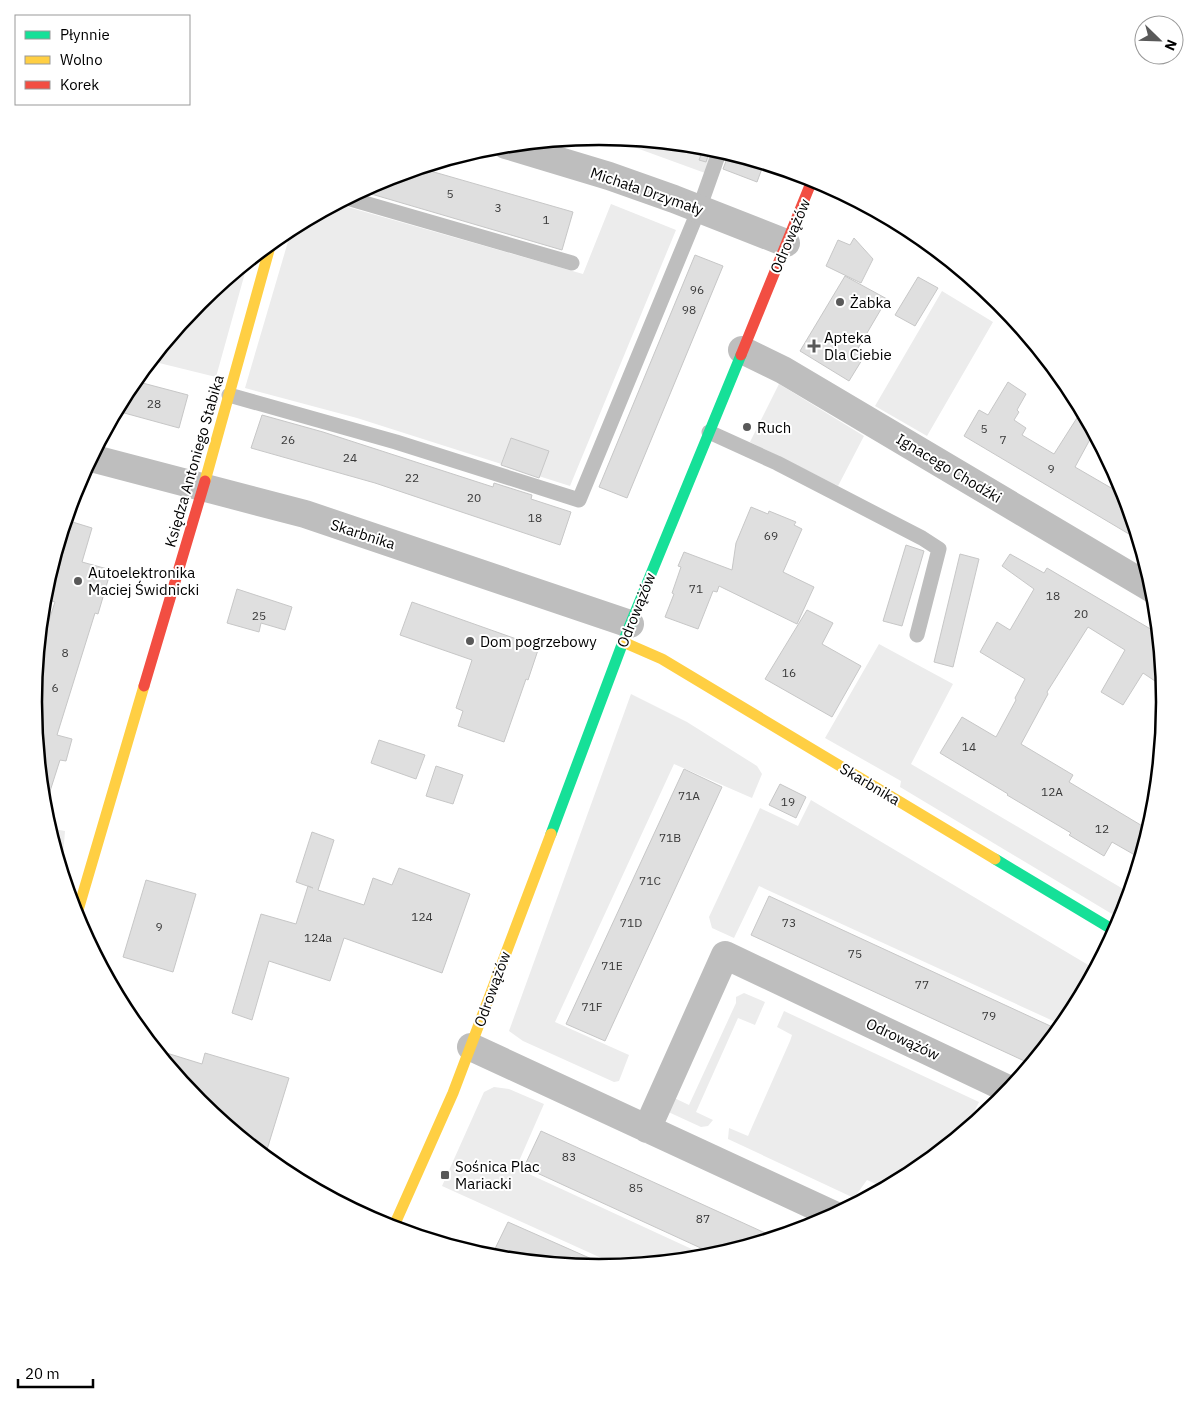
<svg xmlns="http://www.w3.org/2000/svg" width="1199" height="1404" font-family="'IBM Plex Sans',sans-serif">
  <rect width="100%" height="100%" fill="#fff"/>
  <path fill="#ececec" d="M621 138 710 147 713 148 705 173 620 142Z
    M337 204 583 274 611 204 676 230 570 486 357 418 245 388 292 228Z
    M248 262 216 377 151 361 200 302Z
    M942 291 993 322 927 436 875 406Z
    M779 384 864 436 838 486 750 442Z
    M879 644 953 684 911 764 1130 893 1122 920 900 787 901 781 825 738Z
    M631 694 687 722 757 766 762 774 752 798 674 764 555 1022 629 1055 619 1081 614 1082 523 1041 509 1031Z
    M811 800 1095 969 1070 1017 1062 1025 759 886 734 938 712 928 709 917 760 808 798 826Z
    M49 828 65 831 63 856 61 865Z
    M744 993 765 1002 755 1025 738 1018 696 1112 713 1120 708 1126 701 1127 664 1110 670 1096 689 1105 736 1003V997Z
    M784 1011 979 1102 966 1129 914 1173 885 1188 867 1180 854 1198 728 1139 729 1128 748 1136 790 1041 792 1035 777 1027Z
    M494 1087 509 1089 544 1104 516 1168 709 1257 619 1266 442 1186 484 1092Z"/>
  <path fill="#dfdfdf" stroke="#c7c7c7" d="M704 147H711L706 162 699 160Z
    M729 153 764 163 757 182 723 169Z
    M420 168 573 212 562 250 361 191 383 179Z
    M854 238 873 259 861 283 826 266 838 240 850 245Z
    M695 255 723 266 627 498 599 487Z
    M845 276 887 299 857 350 865 355 849 381 800 351Z
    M918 277 938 288 915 326 895 315Z
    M135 381 188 395 179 428 117 411 129 387Z
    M1008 382 1026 394 1017 410 1019 412 1014 420 1026 428 1022 435 1054 454 1082 410 1094 432 1075 467 1125 496 1139 540 964 436 979 410 988 415Z
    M262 415 323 432 493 487 494 483 532 495 531 499 571 512 560 545 375 483 251 448Z
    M511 438 549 451 539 478 501 465Z
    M751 507 768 514 769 511 796 522 794 525 802 529 783 572 814 587 797 624 719 586 717 592 713 591 698 629 665 617 674 594 672 593 681 567 678 566 684 552 732 570 736 543Z
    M66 520 92 528 82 562 111 570 98 614 95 613 57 735 72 739 66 761 60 760 44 810 34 701 38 654 55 602 44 598 45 591Z
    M906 545 924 551 902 626 883 621Z
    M960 554 979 559 953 667 934 662Z
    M1010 554 1044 573 1047 568 1159 634 1164 687 1143 673 1123 705 1101 692 1125 650 1088 627 1047 692 1048 694 1021 744 1073 775 1069 782 1149 830 1140 858 1112 842 1104 856 1069 835 1071 833 1007 795 1008 794 940 753 962 717 996 737 1016 700 1015 698 1025 679 980 652 997 622 1010 630 1034 589 1002 566Z
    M237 589 292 607 285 630 261 623 259 632 227 623Z
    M412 602 539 647 528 680 526 679 504 742 458 726 463 711 456 708 472 660 400 635Z
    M807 610 833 623 822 644 861 666 832 717 765 679Z
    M379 740 425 755 416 779 371 763Z
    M436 766 463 775 453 804 426 796Z
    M684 769 722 787 605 1041 566 1024Z
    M780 784 806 797 796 818 769 805Z
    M312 832 334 840 318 890 364 905 373 878 392 885 399 868 470 894 442 973 344 938 330 981 269 961 252 1020 232 1013 261 914 296 924 308 886 313 888 296 882Z
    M146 880 196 894 173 972 123 957Z
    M769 896 1059 1030 1031 1064 751 935Z
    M157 1050 202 1064 205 1053 289 1078 265 1156 199 1102Z
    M541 1131 774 1237 716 1255 524 1167Z
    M508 1222 603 1264 602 1268 491 1257Z"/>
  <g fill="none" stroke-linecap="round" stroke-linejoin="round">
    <path stroke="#bebebe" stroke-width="15" d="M347 198 572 263
      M229 395 396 442 579 500 699 209 720 150
      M709 432 777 463 922 538 939 549 917 635"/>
    <path stroke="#bebebe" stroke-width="28" d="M506 145 609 176 674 199 786 243
      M742 350 783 370 1154 590
      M91 458 305 514 630 624
      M471 1047 834 1215
      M647 1129 725 955 1010 1090"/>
    <path stroke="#16e098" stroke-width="11" d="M551 834 623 642 741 355
      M995 859 1115 931"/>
    <path stroke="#ffcf43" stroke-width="11" d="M205 481 271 243
      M623 642 662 659 995 859
      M76 917 144 686
      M393 1228 453 1093 551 834"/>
    <path stroke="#f24e42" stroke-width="11" d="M741 355 813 178
      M144 686 205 481"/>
  </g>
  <g fill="#595959" stroke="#fff" stroke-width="2">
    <circle cx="840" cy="302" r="5"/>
    <path d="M811.5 338.5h5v5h5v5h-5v5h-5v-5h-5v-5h5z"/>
    <circle cx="747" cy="427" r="5"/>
    <circle cx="78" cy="581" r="5"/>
    <circle cx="470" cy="641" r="5"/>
    <rect x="440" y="1170" width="10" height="10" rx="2.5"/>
  </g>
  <g text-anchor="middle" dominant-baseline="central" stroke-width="4" stroke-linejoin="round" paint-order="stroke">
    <g font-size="12" fill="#383838">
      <text x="450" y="193">5</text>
      <text x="498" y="207">3</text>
      <text x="546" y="219">1</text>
      <text x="697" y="289">96</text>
      <text x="689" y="309">98</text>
      <text x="154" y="403">28</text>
      <text x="984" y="428">5</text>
      <text x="288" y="439">26</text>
      <text x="1003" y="439">7</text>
      <text x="350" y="457">24</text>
      <text x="1051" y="468">9</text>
      <text x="412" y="477">22</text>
      <text x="474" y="497">20</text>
      <text x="535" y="517">18</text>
      <text x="771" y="535">69</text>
      <text x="696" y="588">71</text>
      <text x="1053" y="595">18</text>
      <text x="1081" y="613">20</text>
      <text x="259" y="615">25</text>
      <text x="65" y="652">8</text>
      <text x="789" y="672">16</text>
      <text x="55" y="687">6</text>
      <text x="969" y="746">14</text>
      <text x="1052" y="791">12A</text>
      <text x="689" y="795">71A</text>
      <text x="788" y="801">19</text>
      <text x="1102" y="828">12</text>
      <text x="670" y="837">71B</text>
      <text x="650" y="880">71C</text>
      <text x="422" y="916">124</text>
      <text x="631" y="922">71D</text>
      <text x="789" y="922">73</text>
      <text x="159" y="926">9</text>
      <text x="318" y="937">124a</text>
      <text x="855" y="953">75</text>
      <text x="612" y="965">71E</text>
      <text x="922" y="984">77</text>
      <text x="592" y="1006">71F</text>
      <text x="989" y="1015">79</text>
      <text x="569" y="1156">83</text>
      <text x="636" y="1187">85</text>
      <text x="703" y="1218">87</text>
    </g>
    <g font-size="15" fill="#000" stroke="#fff">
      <text transform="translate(647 191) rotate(19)">Michała Drzymały</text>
      <text transform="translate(790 236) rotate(-67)">Odrowążów</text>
      <text transform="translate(194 461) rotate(-74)">Księdza Antoniego Stabika</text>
      <text transform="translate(949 468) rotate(31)">Ignacego Chodźki</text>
      <text transform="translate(363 534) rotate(18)">Skarbnika</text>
      <text transform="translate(636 610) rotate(-68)">Odrowążów</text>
      <text transform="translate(870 784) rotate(31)">Skarbnika</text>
      <text transform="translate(492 989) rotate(-70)">Odrowążów</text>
      <text transform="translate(903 1039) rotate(25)">Odrowążów</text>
    </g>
    <g font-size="15" fill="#000" stroke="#fff" text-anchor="start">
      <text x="850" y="302">Żabka</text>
      <text x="824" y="337">Apteka<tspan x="824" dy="17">Dla Ciebie</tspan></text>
      <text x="757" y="427">Ruch</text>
      <text x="88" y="572">Autoelektronika<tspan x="88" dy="17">Maciej Świdnicki</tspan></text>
      <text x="480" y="641">Dom pogrzebowy</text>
      <text x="455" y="1166">Sośnica Plac<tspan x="455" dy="17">Mariacki</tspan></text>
    </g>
  </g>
  <path d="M0 0H1199V1404H0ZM42 702a557 557 0 1 1 1114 0a557 557 0 1 1-1114 0Z" fill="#fff" fill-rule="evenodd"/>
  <path fill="none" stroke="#000" stroke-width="2.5" d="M42 702a557 557 0 1 1 1114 0a557 557 0 1 1-1114 0Z"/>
  <rect x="15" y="15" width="175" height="90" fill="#ffffff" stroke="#999999"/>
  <rect x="25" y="31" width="25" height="8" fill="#16e098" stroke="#999999"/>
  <text x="60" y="40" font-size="15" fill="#000000">Płynnie</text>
  <rect x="25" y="56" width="25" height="8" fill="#ffcf43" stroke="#999999"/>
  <text x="60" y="65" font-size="15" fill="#000000">Wolno</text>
  <rect x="25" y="81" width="25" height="8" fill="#f24e42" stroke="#999999"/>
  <text x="60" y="90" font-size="15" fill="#000000">Korek</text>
  <g transform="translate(1159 40) rotate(113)"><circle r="24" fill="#ffffff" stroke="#999999"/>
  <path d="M0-4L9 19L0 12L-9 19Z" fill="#595959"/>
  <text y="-8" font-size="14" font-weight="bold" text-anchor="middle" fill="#000000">N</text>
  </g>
  <path d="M18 1379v8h75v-8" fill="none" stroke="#000000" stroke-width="2.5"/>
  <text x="25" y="1379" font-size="15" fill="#000000" stroke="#ffffff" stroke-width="4" paint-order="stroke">20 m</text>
</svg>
